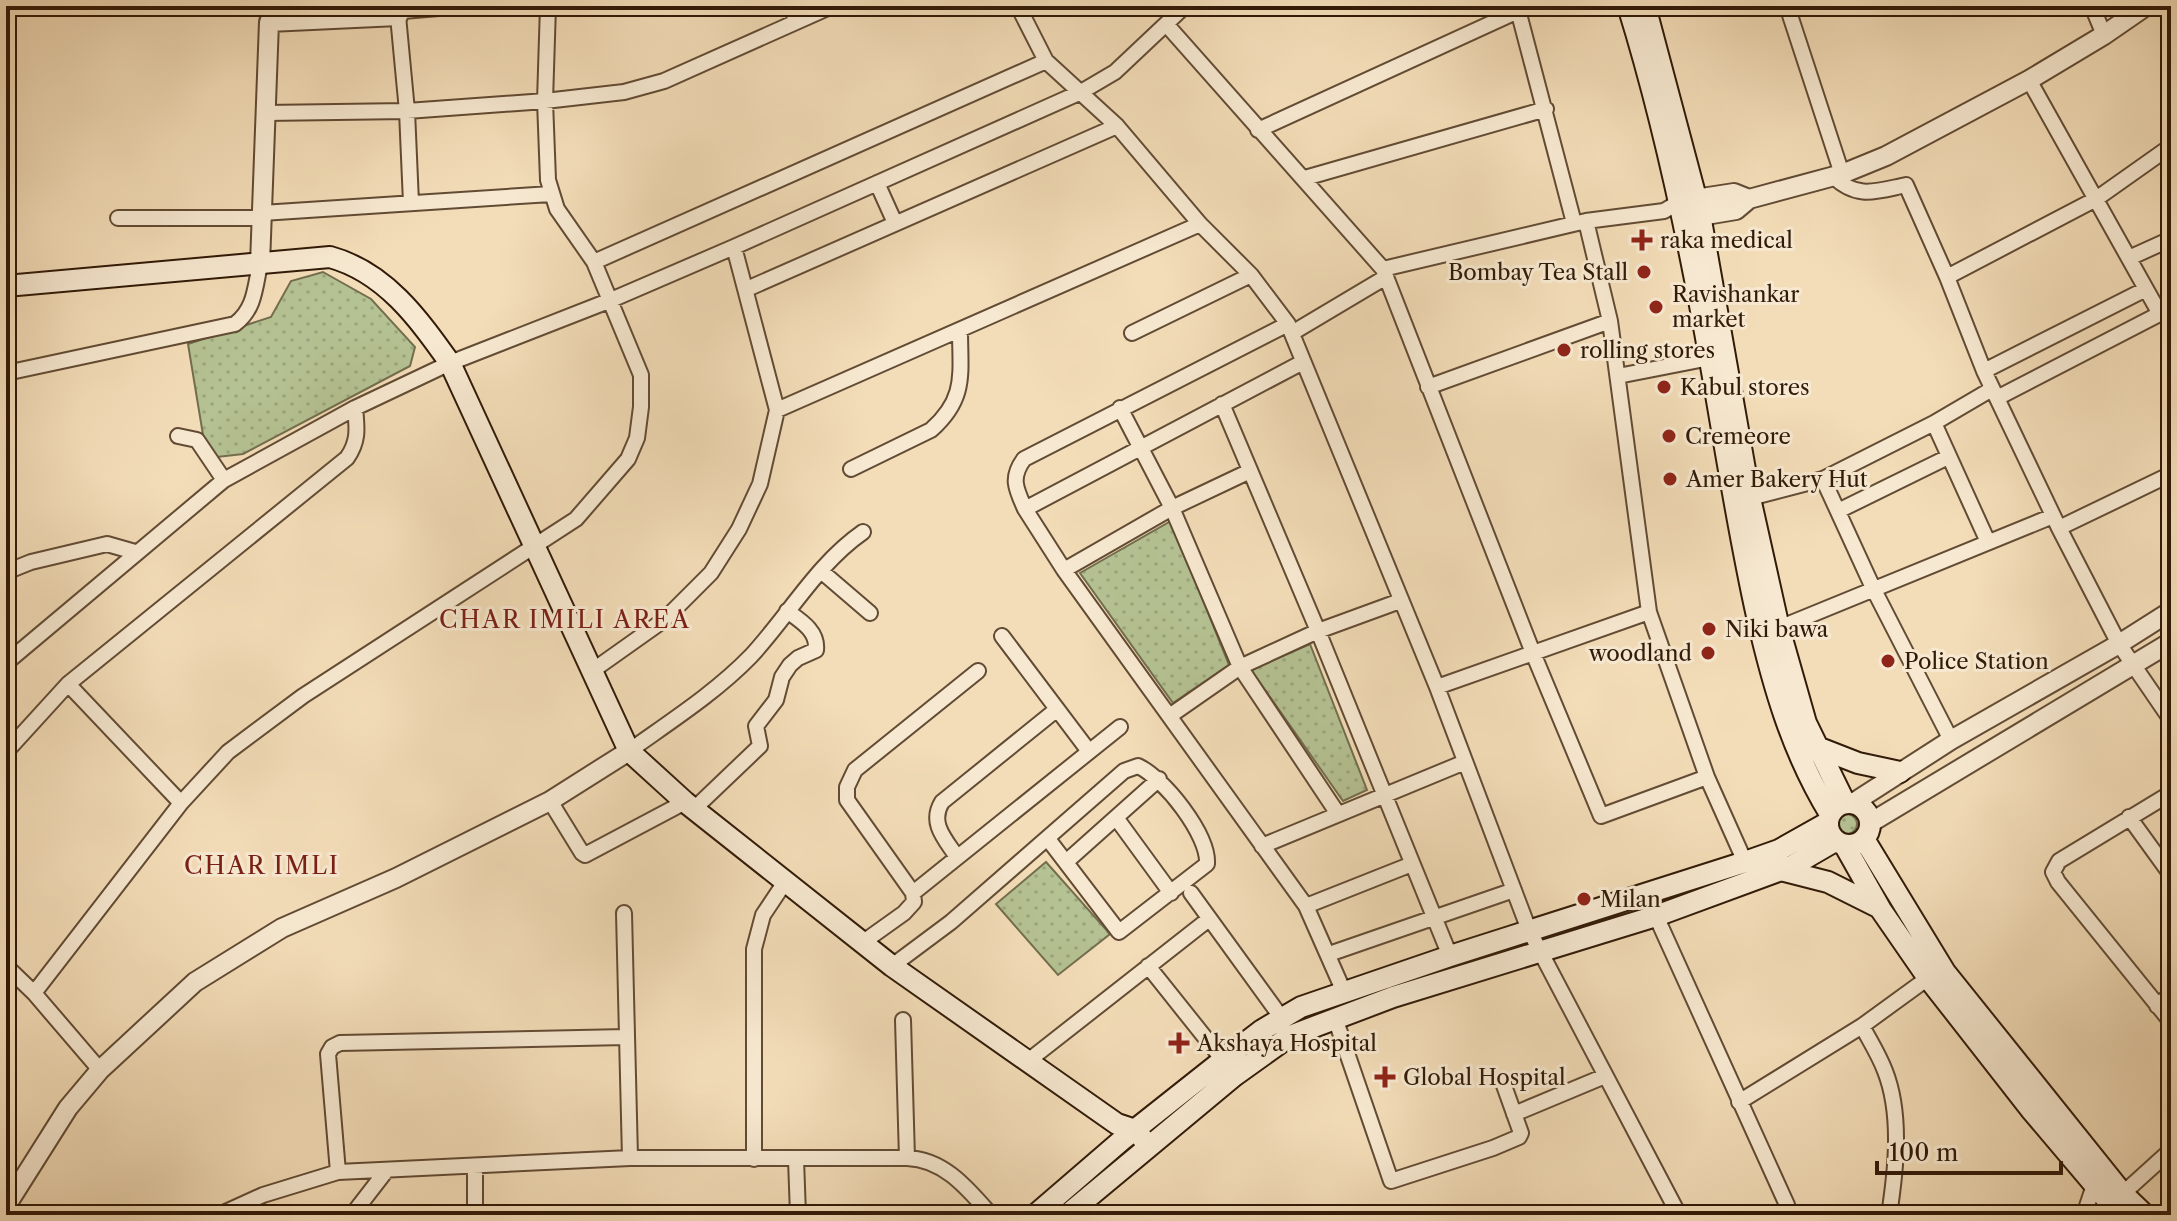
<svg xmlns="http://www.w3.org/2000/svg" width="2177" height="1221" font-family="'Libre Caslon Text',serif">
  <defs>
    <pattern id="grass-dots" width="8" height="8" patternUnits="userSpaceOnUse" patternTransform="scale(2)"><rect width="8" height="8" fill="#b5c293"/><path d="M2 2h.1M6 6h.1" fill="none" stroke="#9ca67d" stroke-width="1.8" stroke-linecap="round"/></pattern>
  </defs>
  <rect width="100%" height="100%" fill="#f3ddb8"/>
  <filter id="stains"><feTurbulence type="fractalNoise" baseFrequency=".0025" numOctaves="4"/><feColorMatrix values="0 0 0 0 .2 0 0 0 0 .09 0 0 0 0 .02 0 0 0 .5 -.17"/></filter>
  <radialGradient id="worn" r=".72"><stop offset=".6" stop-color="#630" stop-opacity="0"/><stop offset="1" stop-color="#630" stop-opacity=".3"/></radialGradient>
  <path fill="url(#grass-dots)" stroke="#736e4e" stroke-width="2" d="M323 272 371 299 415 347 410 366 243 454 217 457 205 447 188 344 271 317 291 281Z
    M1171 521 1229 665 1173 703 1080 573Z
    M1310 644 1367 790 1343 801 1251 670Z
    M1837 824a10 10 0 1 1 20 0a10 10 0 1 1-20 0Z
    M1046 862 1110 934 1058 975 996 904Z"/>
  <g fill="none" stroke-linecap="round" stroke-linejoin="round">
    <defs>
      <path id="minor" d="M791 6 796 21
        M1018 6 1046 61 1117 126 1200 224 1251 275 1288 324 1437 687 1529 930 1679 1215
        M1787 6 1842 174
        M2092 6 2104 35
        M1518 10 1574 223
        M403 11 462 6
        M398 16 407 111 411 203
        M269 22V6
        M1166 24 1383 269 1533 653 1601 816 1707 777
        M2029 80 2160 314
        M265 113 407 111 545 101 624 92 664 81 832 6
        M1258 130 1529 6
        M1833 176C1857 200 1877 191 1906 185L1947 277 1984 371 2059 528 2119 644 2171 720
        M1305 178 1546 109
        M877 183 895 223
        M262 213 551 194
        M118 218H262
        M1586 221 1610 321 1649 612 1707 777 1745 862
        M2129 258 2171 239
        M594 262 1046 61
        M1383 269 1586 221 1664 211 1679 202
        M1947 277 2096 199 2171 146
        M747 289 1117 126
        M1132 333 1251 275
        M1292 333 1386 277
        M1303 362 1025 509 1064 570 1306 906 1344 992
        M1984 371 2146 289
        M6 373 235 324C255 309 255 287 260 264
        M1618 376 1710 358
        M1428 387 1610 321
        M1997 398 2171 308
        M1222 404 1318 631 1450 956
        M1120 408 1172 508 1240 667 1338 814
        M777 410 1200 224
        M1934 423 1988 542
        M178 436 197 440 224 480
        M851 469 931 430C967 398 960 374 960 330
        M1823 479 1874 590 1951 740
        M1750 498 1823 479 1934 423 1992 389
        M1025 509C1016 489 1010 478 1024 459L1288 324
        M1838 511 1948 457
        M2059 528 2171 474
        M1064 570 1172 508 1250 471
        M821 571 870 613
        M6 572 31 562 107 544 135 552
        M1779 628 2053 516
        M1002 636 1088 750
        M6 663 224 480 355 408 450 363 611 300 734 247 1081 92 1115 72 1185 6
        M592 671 664 620 711 573 739 529 760 484 777 410 734 247
        M68 684 181 803
        M1437 687 1649 612
        M1171 715 1240 667 1318 631 1400 601
        M629 751C671 721 715 693 751 656 789 615 817 564 863 532
        M6 752 68 684 347 458C359 441 357 428 355 408
        M2171 793 2059 861 2053 872 2058 882 2171 1022
        M550 801 582 853 585 855 685 802
        M694 809 760 746 756 726 776 700 782 677 790 665 798 658 816 650C818 631 801 621 787 611
        M2129 817 2171 875
        M1117 819 1171 893
        M1262 846 1465 762
        M957 857C945 839 929 823 942 802L1056 710
        M1066 862 1159 779
        M913 893 1120 727
        M1191 893 1281 1017
        M1306 906 1412 864
        M624 913 630 1158
        M1656 916 1787 1205 1788 1209 1782 1215
        M862 943 904 913 914 902 913 893 847 800V787L855 770 978 671
        M1329 954 1514 890
        M6 966 34 993 100 1070
        M892 966 951 922 1124 771 1138 766C1164 778 1209 835 1207 864L1119 932 1048 839
        M1148 966 1223 1060
        M34 993 181 803 228 752 303 696 576 519 628 459 637 438 641 407V375L594 262 557 209 548 180 545 101 548 6
        M2157 1006 2171 994
        M1335 1018 1391 1181 1493 1148 1519 1137 1521 1133 1502 1080
        M903 1020 907 1158
        M1862 1026C1870 1041 1879 1055 1885 1071 1902 1114 1896 1170 1889 1215
        M1028 1061 1209 919
        M1739 1102 1862 1026 1928 978
        M1514 1114 1605 1076
        M754 1159V949L763 915 785 882
        M796 1159 798 1215
        M475 1167V1215
        M338 1172 328 1054 332 1047 340 1043 626 1037
        M2118 1198 2171 1150
        M219 1215 263 1195 338 1172 630 1158H907C944 1159 968 1189 991 1215
        M352 1215 386 1171
        M2084 1215 2094 1185 2097 1181"/>
      <path id="tertiary" d="M1682 201 1734 193 1749 199
        M1688 218 1736 210 1749 199 1842 174 1886 156 2029 80 2104 35 2146 6
        M260 264 269 22 398 16 402 6
        M1853 803 1951 740 2119 644 2171 611
        M1870 823 2171 642
        M6 1206 68 1108 100 1070 195 982 282 928 396 878 550 801 629 751"/>
      <path id="secondary" d="M1628 6C1664 122 1689 241 1710 360 1725 445 1738 531 1757 616 1773 686 1792 752 1830 814
        M1645 6 1699 209 1750 498 1779 628 1806 723 1845 803
        M6 286 330 257C385 272 418 318 450 363L629 751 685 802 892 966 1117 1124 1135 1130 1149 1146
        M1817 747 1858 763 1900 772
        M1828 824a21 21 0 1 1 42 0a21 21 0 1 1-42 0Z
        M1864 839 1945 972 2123 1194 2145 1215
        M1845 846 1881 910 1928 978 2032 1111 2120 1215
        M1781 870 1828 882 1880 908
        M1035 1215 1122 1140 1223 1060 1262 1030 1301 1007 1450 956 1745 862 1779 850 1827 823
        M1067 1215 1234 1076 1290 1036 1393 997 1656 916 1792 866 1835 841"/>
    </defs>
    <use href="#minor" stroke="#624b34" stroke-width="18"/>
    <use href="#tertiary" stroke="#624b34" stroke-width="22"/>
    <use href="#secondary" stroke="#311a08" stroke-width="24"/>
    <use href="#minor" stroke="#f7e9d1" stroke-width="14"/>
    <use href="#tertiary" stroke="#f7e9d1" stroke-width="18"/>
    <use href="#secondary" stroke="#f7e9d1" stroke-width="20"/>
  </g>
  <g fill="#8f2418" stroke="#f7e9d1" stroke-width="3">
    <path d="M1638 228h8v8h8v8h-8v8h-8v-8h-8v-8h8z"/>
    <circle cx="1644" cy="272" r="8"/>
    <circle cx="1656" cy="307" r="8"/>
    <circle cx="1564" cy="350" r="8"/>
    <circle cx="1664" cy="387" r="8"/>
    <circle cx="1669" cy="436" r="8"/>
    <circle cx="1670" cy="479" r="8"/>
    <circle cx="1709" cy="629" r="8"/>
    <circle cx="1708" cy="653" r="8"/>
    <circle cx="1888" cy="661" r="8"/>
    <circle cx="1584" cy="899" r="8"/>
    <path d="M1175 1031h8v8h8v8h-8v8h-8v-8h-8v-8h8z"/>
    <path d="M1381 1065h8v8h8v8h-8v8h-8v-8h-8v-8h8z"/>
  </g>
  <g text-anchor="middle" dominant-baseline="central" stroke-width="6" stroke-linejoin="round" paint-order="stroke">
    <g font-size="22" fill="#311a08" stroke="#f7e9d1" text-anchor="start">
      <text x="1660" y="240">raka medical</text>
      <text x="1628" y="272" text-anchor="end">Bombay Tea Stall</text>
      <text x="1672" y="294">Ravishankar<tspan x="1672" dy="25">market</tspan></text>
      <text x="1580" y="350">rolling stores</text>
      <text x="1680" y="387">Kabul stores</text>
      <text x="1685" y="436">Cremeore</text>
      <text x="1686" y="479">Amer Bakery Hut</text>
      <text x="1725" y="629">Niki bawa</text>
      <text x="1692" y="653" text-anchor="end">woodland</text>
      <text x="1904" y="661">Police Station</text>
      <text x="1600" y="899">Milan</text>
      <text x="1197" y="1043">Akshaya Hospital</text>
      <text x="1403" y="1077">Global Hospital</text>
    </g>
    <g font-size="24" letter-spacing="2" fill="#7a1f14" stroke="#f7e9d1">
      <text x="565" y="619">CHAR IMILI AREA</text>
      <text x="262" y="865">CHAR IMLI</text>
    </g>
  </g>
  <rect width="2177" height="1221" fill="none" stroke="#f3ddb8" stroke-width="32"/>
  <rect x="8" y="8" width="2161" height="1205" fill="none" stroke="#311a08" stroke-width="4"/>
  <rect x="16" y="16" width="2145" height="1189" fill="none" stroke="#311a08" stroke-width="2"/>
  <path d="M1877 1161v12h184v-12" fill="none" stroke="#311a08" stroke-width="4"/>
  <text x="1889" y="1161" font-size="24" fill="#311a08" stroke="#f7e9d1" stroke-width="6" paint-order="stroke">100 m</text>
  <rect width="100%" height="100%" filter="url(#stains)"/>
  <rect width="100%" height="100%" fill="url(#worn)"/>
</svg>
